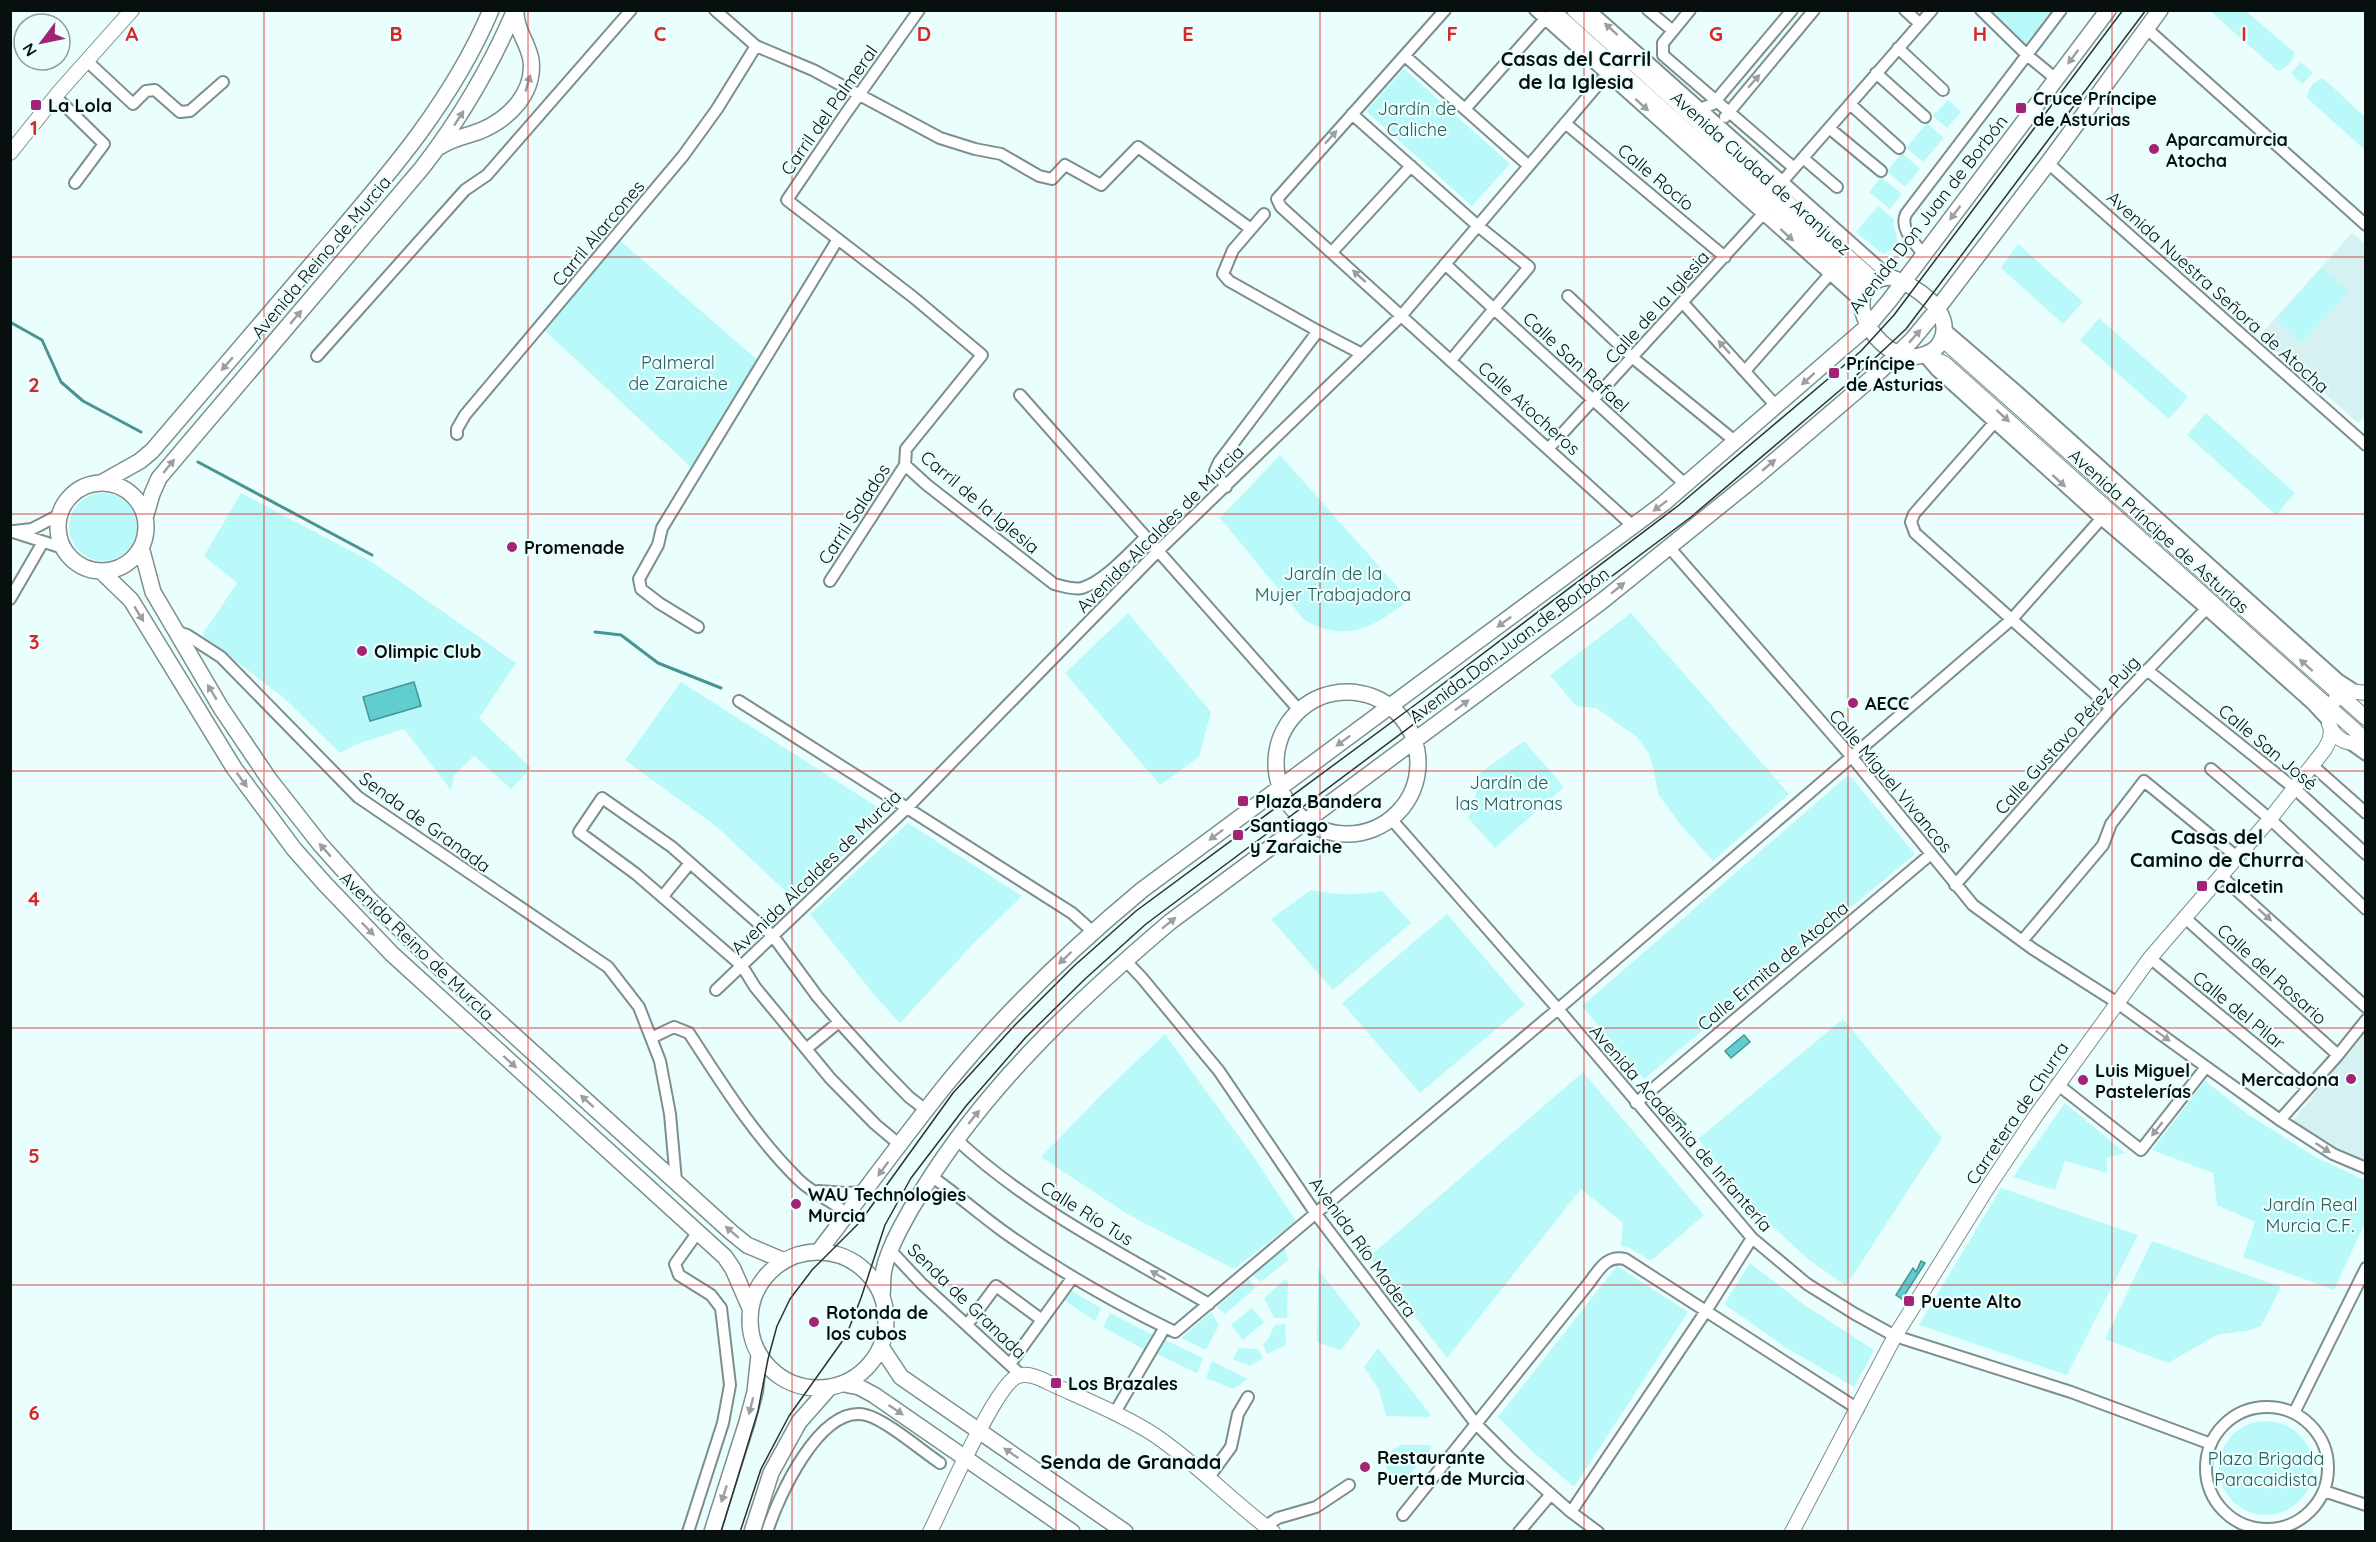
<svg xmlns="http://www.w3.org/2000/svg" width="2376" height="1542" font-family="Quicksand,sans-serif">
  <rect width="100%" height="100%" fill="#eafefd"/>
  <path fill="#d5f1f1" d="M2352 233 2365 244 2366 415 2358 423 2260 335Z
    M2365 1030 2366 1160H2365L2334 1146 2293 1121Z"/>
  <path fill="#b9f9f9" d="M1990 11H2053L2026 46Z
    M2210 11H2246L2295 53C2291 63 2288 67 2278 71Z
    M2301 62 2313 73 2302 84 2291 73Z
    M1404 69 1510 164 1472 206 1366 111Z
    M2323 78 2365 117V150L2307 98C2309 87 2312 83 2323 78Z
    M1948 100 1961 112 1947 128 1933 116Z
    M1927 123 1944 138 1923 162 1906 148Z
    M1902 153 1920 169 1905 187 1887 171Z
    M1881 177 1902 194 1890 209 1869 192Z
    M1878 206 1894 219C1893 229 1899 237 1897 248L1883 254 1856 232Z
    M616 237 762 364 696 472 541 327Z
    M2018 244 2083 302 2063 324 2001 268Z
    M2322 268 2349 292 2302 343 2276 319Z
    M2099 318 2188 397 2169 419 2080 340Z
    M2206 413 2295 493 2276 515 2187 435Z
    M1280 455 1409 600C1374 627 1347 644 1304 620L1220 518Z
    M241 493 372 562 516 663 479 718 531 768 511 789 474 756 454 775 451 790 404 729 357 744 340 753 284 698 202 635 237 583 204 556Z
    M69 527a34 34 0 1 1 68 0a34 34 0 1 1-68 0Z
    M1128 613 1211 712 1199 757 1160 785 1065 673Z
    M1631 613 1789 794 1713 861 1680 824 1658 794 1654 771 1649 754 1637 737 1596 708 1576 706 1550 675Z
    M681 682 887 813 796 901 717 827 625 760Z
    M1524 741 1564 787 1495 848 1468 818 1474 805 1479 774Z
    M1846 777H1851L1915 854 1644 1079 1582 1006Z
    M908 823 1022 896 976 941 900 1023 875 996 810 914Z
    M1311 890C1336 895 1357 895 1382 891L1411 923 1333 990 1271 919Z
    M1447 914 1525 1005 1420 1093 1342 1003Z
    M1843 1019 1942 1138 1846 1286 1808 1259 1761 1216 1698 1139Z
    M1165 1034 1253 1156 1296 1221 1234 1269 1129 1215 1041 1157 1103 1093Z
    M1583 1072 1704 1215 1651 1261 1630 1248 1621 1246 1623 1223 1581 1189 1447 1358 1369 1257Z
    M2205 1081 2249 1115 2317 1158 2365 1180V1223L2334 1290 2243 1257 2255 1222 2217 1205 2213 1173 2152 1150Z
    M2065 1103 2125 1153 2106 1158 2107 1173 2065 1161 2055 1190 2013 1177Z
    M2001 1188 2138 1235 2067 1375 1919 1325Z
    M2152 1241 2281 1287 2261 1326 2251 1330 2217 1335 2168 1363 2105 1339Z
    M1285 1248 1288 1260 1261 1282 1253 1275Z
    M1750 1263 1803 1304 1874 1350 1854 1387 1785 1347 1724 1304Z
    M1617 1266 1688 1312 1574 1487 1532 1451 1498 1417Z
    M1318 1269 1361 1324 1342 1349 1339 1350 1317 1342Z
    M1249 1279 1255 1288 1225 1314 1217 1307Z
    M1286 1279 1288 1282 1287 1318H1274L1264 1298Z
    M1070 1290 1101 1308 1095 1321 1064 1300Z
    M1252 1308 1264 1322 1243 1340 1231 1325Z
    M1211 1312 1219 1325 1206 1350 1181 1338Z
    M1110 1313 1153 1335 1145 1350 1103 1327Z
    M1285 1323 1286 1345 1267 1354 1263 1344 1268 1339 1274 1326Z
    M1165 1340 1203 1358 1197 1373 1157 1354Z
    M1239 1348 1258 1349 1263 1358 1250 1366 1233 1359Z
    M1378 1348 1431 1415 1429 1417 1386 1416 1379 1390 1364 1367Z
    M1212 1361 1248 1379 1233 1389 1206 1378Z
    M2219 1468a47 47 0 1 1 94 0a47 47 0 1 1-94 0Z
    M1400 1445H1430L1432 1447 1400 1487C1386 1471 1376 1458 1400 1445Z"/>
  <path fill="#62cdcf" stroke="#479495" stroke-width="1.5" d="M414 682 421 706 370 721 363 697Z
    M1744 1035 1750 1042 1731 1058 1725 1051Z
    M1921 1261 1925 1263 1902 1299 1896 1295 1913 1268 1916 1272Z"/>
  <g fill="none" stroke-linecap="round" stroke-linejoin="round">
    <path stroke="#479495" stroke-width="3" d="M10 322 42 340 61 382 83 401 141 432
      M198 462 372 555
      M595 632 621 635 658 663 721 688
      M1651 1093 1685 1124"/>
    <defs>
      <path id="street" d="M715 10 756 46 813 70 940 138 975 149 1001 154 1039 176 1052 179 1065 165 1101 185 1138 147 1251 229
        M919 10 844 116 787 200 913 297 982 355 906 449 905 465 927 485 1054 584C1062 586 1074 590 1082 588 1105 581 1129 553 1146 537
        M1445 10 1277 199 1281 207 1633 526
        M1535 10 1861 302
        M1590 10 1890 277
        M1648 10 1673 31
        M1690 10 1663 43V55L1794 168
        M1905 10 1919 23
        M1981 10 2027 55 2056 79
        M2146 28 2366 225
        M1898 48 1943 90
        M1405 56 1529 166
        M87 61 133 104 146 91 155 90 180 112 190 111 223 82
        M1876 73 1925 117
        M56 97 104 144 75 183
        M1850 104 1899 148
        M1465 109 1545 19
        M1700 109 1713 104 1792 10
        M1352 114 1478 226 1529 267 1452 359
        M1725 117 1814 10
        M1565 123 1725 257
        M1829 128 1881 171
        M1803 158 1837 187
        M2048 163 2366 445
        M1782 182 1932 10
        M1332 252 1411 166
        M1924 255C1915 243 1899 229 1906 214L2061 10
        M1445 264 1686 485
        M1568 296 1633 358 1736 442
        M1683 303 1777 407
        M1945 329 2016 390 2339 680 2356 691
        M1318 331 1362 354
        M317 356 465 190 487 175 631 10
        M1924 356 1936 370 2101 519 2206 609 2312 704 2326 719 2330 727
        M1745 371 1830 274
        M1020 395 1299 710
        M1994 423 1914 514 1911 522 1915 533 2111 708
        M457 434V429L465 415 683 156 717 109 756 46
        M1549 448 1763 214
        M1226 487 1215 471 1219 462 1318 331 1229 281 1223 274 1233 250 1264 214
        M10 531 63 548
        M14 531 32 529 59 515
        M1669 547 1851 756 1973 905 2033 949 2116 1002 2280 1120 2333 1154 2366 1168
        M830 581 905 465
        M10 599 43 542
        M698 627 659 603 641 589 639 579 658 545 662 528 838 239
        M176 631 187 635 221 657 358 797 608 967 639 1007 660 1061 670 1114 676 1181
        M2147 670 2294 788 2366 854
        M739 701 1072 913 1092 931
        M2349 743 2366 755
        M2312 765 2366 813
        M2211 769 2270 819 2366 909
        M1392 820 1558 1009 1752 1238 1807 1284 1855 1314 1895 1336 2071 1392 2211 1444
        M2221 876 2366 1007
        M1955 885 2111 708 2206 609
        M663 896 690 863
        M2184 917 2338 1055
        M2022 941 2103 845 2111 824 2144 781 2237 857
        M2150 958 2308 1088
        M1125 960 1142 978 1219 1071 1316 1214 1476 1424 1511 1459 1571 1512 1598 1532
        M716 990 907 808 1158 551 1402 315 1607 74
        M651 1038 674 1027 689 1033C722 1084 755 1137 799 1180 813 1194 832 1200 847 1214
        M806 1049 839 1022
        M2057 1084 2141 1150 2206 1067
        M1636 1103 1931 854
        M2280 1120 2338 1055 2366 1020
        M956 1139C1030 1208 1122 1254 1209 1304
        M900 1145 875 1124 830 1078 755 987 742 966 636 874 579 832 602 798 672 847 773 936 817 996 839 1022 878 1065 909 1097 926 1110
        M931 1176C955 1193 977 1212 1000 1229 1055 1269 1115 1303 1175 1332L1558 1009 2012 619 2101 519
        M818 1191 846 1193 865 1192
        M891 1251 922 1284 1021 1375
        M967 1325 996 1286 1042 1320
        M1010 1364 1073 1277
        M2206 1468a61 61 0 1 1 122 0a61 61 0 1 1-122 0Z
        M2294 1413 2366 1268
        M1114 1414 1165 1327
        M1209 1477 1231 1447 1238 1414 1248 1397
        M2324 1491 2366 1505
        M1571 1512 1706 1311 1752 1238
        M1403 1515 1589 1283C1599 1270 1606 1255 1625 1259L1858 1409
        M1266 1526 1278 1518 1316 1507 1349 1485
        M688 1532 723 1423 730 1385 721 1308 711 1295 679 1275 675 1264 698 1232
        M767 1532C778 1497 820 1404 866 1415 886 1420 922 1451 940 1463
        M1519 1532 1551 1494"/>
      <path id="secondary" d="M1552 10 1866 291
        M1574 10 1875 281
        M10 153 59 92 132 10
        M1942 339 2366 718
        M1924 355 1944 363 2366 740
        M2335 700 2349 691 2366 693
        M2329 724C2335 740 2349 747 2366 741
        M930 1532C944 1504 994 1388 1016 1377 1029 1370 1046 1382 1058 1387 1089 1401 1129 1418 1156 1436 1198 1465 1232 1501 1273 1532
        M1792 1532 1895 1336 1988 1187 2037 1114 2150 958 2270 819 2325 749 2330 739 2331 729"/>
      <path id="primary" d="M441 146C453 138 467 136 480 131 509 119 535 93 531 60 528 42 515 29 516 10
        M1890 277C1914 285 1956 311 1941 341 1937 350 1929 354 1919 356 1877 365 1831 283 1890 277Z
        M101 483 140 461 152 451C207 387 262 323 317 258 383 181 451 105 491 10
        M58 527a44 44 0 1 1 88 0a44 44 0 1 1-88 0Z
        M145 518 152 494 159 478 422 168C460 119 490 68 515 10
        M141 547 153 592 221 708 269 779 320 844 370 900 441 969 731 1232 747 1245 782 1260
        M101 571 131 600 234 768 294 849 325 884 392 954 725 1257 733 1269 750 1308
        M1276 763a71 71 0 1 1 142 0a71 71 0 1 1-142 0Z
        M819 1251C861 1196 901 1141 944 1087 1003 1014 1071 949 1142 890L1664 503 1868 326 1889 301 2108 10
        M750 1320a68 68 0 1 1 136 0a68 68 0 1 1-136 0Z
        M882 1296C883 1287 882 1277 884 1269 889 1246 909 1211 922 1191 986 1086 1077 1001 1170 922L1601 602 1757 476 1880 371 1912 340 1931 317 2048 163 2160 10
        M881 1347 901 1377 1125 1532
        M844 1384 859 1387 874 1395 1072 1532
        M712 1532 747 1422 755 1392 759 1355
        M752 1532 771 1473 799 1422 829 1388"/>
    </defs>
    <use href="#street" stroke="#7d8e8e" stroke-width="14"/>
    <use href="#secondary" stroke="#7d8e8e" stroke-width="16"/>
    <use href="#primary" stroke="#7d8e8e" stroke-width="18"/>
    <use href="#street" stroke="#fff" stroke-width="10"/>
    <use href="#secondary" stroke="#fff" stroke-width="14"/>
    <use href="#primary" stroke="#fff" stroke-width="15"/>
    <path stroke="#293232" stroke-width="1.5" d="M721 1532 758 1411 768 1359 777 1326 790 1299 812 1270 860 1222 953 1093 1015 1025 1074 966 1136 911 1423 699 1679 505 1861 351 1894 315 2123 10
      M740 1532 761 1469 789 1416 846 1336 861 1298 885 1225 911 1178 966 1106 1026 1037 1085 979 1146 924 1691 517 1845 386 1906 329 2146 10"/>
  </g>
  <defs><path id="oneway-solid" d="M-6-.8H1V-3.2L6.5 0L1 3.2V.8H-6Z" transform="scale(1.5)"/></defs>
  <g fill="#9c9f9f">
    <use href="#oneway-solid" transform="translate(1611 29) rotate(-138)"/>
    <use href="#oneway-solid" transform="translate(2073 57) rotate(127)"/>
    <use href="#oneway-solid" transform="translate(1754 81) rotate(-49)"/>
    <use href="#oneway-solid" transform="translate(528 83) rotate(-74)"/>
    <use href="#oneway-solid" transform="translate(1642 105) rotate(42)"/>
    <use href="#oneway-solid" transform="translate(459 118) rotate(-57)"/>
    <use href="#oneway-solid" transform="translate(1331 137) rotate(-48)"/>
    <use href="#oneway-solid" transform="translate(1955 213) rotate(127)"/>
    <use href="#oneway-solid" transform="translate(1787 235) rotate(42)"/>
    <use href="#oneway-solid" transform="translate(1359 276) rotate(-138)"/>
    <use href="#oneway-solid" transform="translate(296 317) rotate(-50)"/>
    <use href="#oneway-solid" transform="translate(1915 336) rotate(-48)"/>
    <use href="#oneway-solid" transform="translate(1724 347) rotate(-132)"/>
    <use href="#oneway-solid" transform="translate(227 364) rotate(131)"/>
    <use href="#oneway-solid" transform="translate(1808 379) rotate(138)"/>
    <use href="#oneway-solid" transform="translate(2003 416) rotate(42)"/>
    <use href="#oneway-solid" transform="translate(1769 465) rotate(-40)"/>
    <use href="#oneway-solid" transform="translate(169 466) rotate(-51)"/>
    <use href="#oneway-solid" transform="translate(2059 481) rotate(42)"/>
    <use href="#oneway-solid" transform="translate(1660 506) rotate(143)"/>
    <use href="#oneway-solid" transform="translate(1618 588) rotate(-39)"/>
    <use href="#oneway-solid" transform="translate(139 614) rotate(59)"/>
    <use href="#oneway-solid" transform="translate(1504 622) rotate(144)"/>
    <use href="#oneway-solid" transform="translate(2306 665) rotate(-138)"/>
    <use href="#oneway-solid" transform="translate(212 692) rotate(-121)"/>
    <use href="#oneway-solid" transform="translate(1462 705) rotate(-37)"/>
    <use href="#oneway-solid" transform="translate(1343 741) rotate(143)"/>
    <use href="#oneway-solid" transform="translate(242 780) rotate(54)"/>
    <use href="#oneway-solid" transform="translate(1216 835) rotate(143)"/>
    <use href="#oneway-solid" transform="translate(325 850) rotate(-131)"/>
    <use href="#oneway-solid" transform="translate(2265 915) rotate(42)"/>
    <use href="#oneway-solid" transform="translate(1169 923) rotate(-39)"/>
    <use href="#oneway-solid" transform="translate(368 929) rotate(46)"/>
    <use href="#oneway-solid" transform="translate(1065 958) rotate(136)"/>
    <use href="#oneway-solid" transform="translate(2163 1036) rotate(36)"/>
    <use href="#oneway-solid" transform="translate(510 1062) rotate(42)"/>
    <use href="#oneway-solid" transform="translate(587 1101) rotate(-138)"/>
    <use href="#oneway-solid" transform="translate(974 1117) rotate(-51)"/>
    <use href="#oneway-solid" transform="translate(2157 1129) rotate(128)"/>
    <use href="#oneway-solid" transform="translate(2323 1148) rotate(33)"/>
    <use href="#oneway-solid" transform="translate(883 1169) rotate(126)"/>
    <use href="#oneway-solid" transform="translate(732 1232) rotate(-139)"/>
    <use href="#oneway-solid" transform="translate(1158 1275) rotate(-150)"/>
    <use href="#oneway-solid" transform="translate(751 1406) rotate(104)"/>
    <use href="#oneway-solid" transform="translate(896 1410) rotate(34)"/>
    <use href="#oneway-solid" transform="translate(1011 1453) rotate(-145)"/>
    <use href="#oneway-solid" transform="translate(724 1494) rotate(108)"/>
  </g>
  <path fill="none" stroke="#d62828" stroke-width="1.5" stroke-opacity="0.55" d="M264 10V1532M528 10V1532M792 10V1532M1056 10V1532M1320 10V1532M1584 10V1532M1848 10V1532M2112 10V1532M10 257H2366M10 514H2366M10 771H2366M10 1028H2366M10 1285H2366"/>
  <g fill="#a32475" stroke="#eafefd" stroke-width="2">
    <rect x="30" y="99" width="12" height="12" rx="3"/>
    <rect x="2015" y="102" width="12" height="12" rx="3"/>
    <circle cx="2154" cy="149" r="6"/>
    <rect x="1828" y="367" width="12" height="12" rx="3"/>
    <circle cx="512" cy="547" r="6"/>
    <circle cx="362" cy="651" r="6"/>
    <circle cx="1853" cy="703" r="6"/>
    <rect x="1237" y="795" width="12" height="12" rx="3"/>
    <rect x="1232" y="829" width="12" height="12" rx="3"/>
    <rect x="2196" y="880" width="12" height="12" rx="3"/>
    <circle cx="2351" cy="1079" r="6"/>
    <circle cx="2083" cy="1080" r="6"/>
    <circle cx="796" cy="1204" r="6"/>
    <rect x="1903" y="1295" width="12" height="12" rx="3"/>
    <circle cx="814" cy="1322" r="6"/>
    <rect x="1050" y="1377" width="12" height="12" rx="3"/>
    <circle cx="1365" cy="1467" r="6"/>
  </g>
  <g text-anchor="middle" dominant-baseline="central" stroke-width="4.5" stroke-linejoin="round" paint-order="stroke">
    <g font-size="18" font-weight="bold" fill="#080f0f" stroke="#eafefd" text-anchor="start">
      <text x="2033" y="98">Cruce Príncipe<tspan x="2033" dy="21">de Asturias</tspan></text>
      <text x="48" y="105">La Lola</text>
      <text x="2166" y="139">Aparcamurcia<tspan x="2166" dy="21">Atocha</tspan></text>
      <text x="1846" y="363">Príncipe<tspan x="1846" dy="21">de Asturias</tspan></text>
      <text x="524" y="547">Promenade</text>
      <text x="374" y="651">Olimpic Club</text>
      <text x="1865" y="703">AECC</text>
      <text x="1255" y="801">Plaza Bandera</text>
      <text x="1250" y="825">Santiago<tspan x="1250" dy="21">y Zaraiche</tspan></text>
      <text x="2214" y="886">Calcetin</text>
      <text x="2095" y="1070">Luis Miguel<tspan x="2095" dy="21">Pastelerías</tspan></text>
      <text x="2339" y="1079" text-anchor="end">Mercadona</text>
      <text x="808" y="1194">WAU Technologies<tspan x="808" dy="21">Murcia</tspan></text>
      <text x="1921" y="1301">Puente Alto</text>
      <text x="826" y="1312">Rotonda de<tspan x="826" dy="21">los cubos</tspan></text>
      <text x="1068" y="1383">Los Brazales</text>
      <text x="1377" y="1457">Restaurante<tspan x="1377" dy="21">Puerta de Murcia</tspan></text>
    </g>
    <g font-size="18" fill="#2b5b5b" stroke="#eafefd">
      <text x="1417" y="108">Jardín de<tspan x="1417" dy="21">Caliche</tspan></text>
      <text x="678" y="362">Palmeral<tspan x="678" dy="21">de Zaraiche</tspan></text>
      <text x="1333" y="573">Jardín de la<tspan x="1333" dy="21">Mujer Trabajadora</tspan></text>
      <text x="1509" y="782">Jardín de<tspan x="1509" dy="21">las Matronas</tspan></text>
      <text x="2310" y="1204">Jardín Real<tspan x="2310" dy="21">Murcia C.F.</tspan></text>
      <text x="2266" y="1458">Plaza Brigada<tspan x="2266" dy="21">Paracaidista</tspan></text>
    </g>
    <g font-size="18" fill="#080f0f" stroke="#eafefd">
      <text transform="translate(829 110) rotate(-55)">Carril del Palmeral</text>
      <text transform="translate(1761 173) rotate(42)">Avenida Ciudad de Aranjuez</text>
      <text transform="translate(1656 177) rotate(40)">Calle Rocío</text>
      <text transform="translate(1928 214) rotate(-52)">Avenida Don Juan de Borbón</text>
      <text transform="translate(598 233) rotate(-50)">Carril Alarcones</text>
      <text transform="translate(321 257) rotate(-50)">Avenida Reino de Murcia</text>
      <text transform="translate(2218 292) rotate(42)">Avenida Nuestra Señora de Atocha</text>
      <text transform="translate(1657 307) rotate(-48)">Calle de la Iglesia</text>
      <text transform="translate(1576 362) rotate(43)">Calle San Rafael</text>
      <text transform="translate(1529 408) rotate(42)">Calle Atocheros</text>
      <text transform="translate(980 502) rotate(40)">Carril de la Iglesia</text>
      <text transform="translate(854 514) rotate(-57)">Carril Salados</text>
      <text transform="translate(1160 529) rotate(-45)">Avenida Alcaldes de Murcia</text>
      <text transform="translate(2159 531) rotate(42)">Avenida Príncipe de Asturias</text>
      <text transform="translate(1509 645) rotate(-37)">Avenida Don Juan de Borbón</text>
      <text transform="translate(2067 735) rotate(-48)">Calle Gustavo Pérez Puig</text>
      <text transform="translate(2268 747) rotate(40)">Calle San José</text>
      <text transform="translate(1891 781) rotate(50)">Calle Miguel Vivancos</text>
      <text transform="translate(425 822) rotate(36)">Senda de Granada</text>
      <text transform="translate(816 872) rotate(-44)">Avenida Alcaldes de Murcia</text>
      <text transform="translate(417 946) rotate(44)">Avenida Reino de Murcia</text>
      <text transform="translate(1773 966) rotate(-40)">Calle Ermita de Atocha</text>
      <text transform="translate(2272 974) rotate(42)">Calle del Rosario</text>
      <text transform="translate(2239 1010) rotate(39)">Calle del Pilar</text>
      <text transform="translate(2017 1113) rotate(-56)">Carretera de Churra</text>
      <text transform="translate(1681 1128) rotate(49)">Avenida Academia de Infantería</text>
      <text transform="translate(1087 1213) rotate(32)">Calle Río Tus</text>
      <text transform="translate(1363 1247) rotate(54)">Avenida Río Madera</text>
      <text transform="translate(967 1301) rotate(44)">Senda de Granada</text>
    </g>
    <g font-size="20" font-weight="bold" fill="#080f0f" stroke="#eafefd">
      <text x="1576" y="58">Casas del Carril<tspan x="1576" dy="23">de la Iglesia</tspan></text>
      <text x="2217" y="836">Casas del<tspan x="2217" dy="23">Camino de Churra</tspan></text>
      <text x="1131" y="1461">Senda de Granada</text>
    </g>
  </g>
  <g font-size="20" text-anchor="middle" font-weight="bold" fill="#d62828" stroke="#eafefd" stroke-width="4.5" stroke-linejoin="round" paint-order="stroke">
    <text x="132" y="41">A</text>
    <text x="396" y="41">B</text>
    <text x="660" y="41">C</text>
    <text x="924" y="41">D</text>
    <text x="1188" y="41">E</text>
    <text x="1452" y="41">F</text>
    <text x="1716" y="41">G</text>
    <text x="1980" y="41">H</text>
    <text x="2244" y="41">I</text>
    <text x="34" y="135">1</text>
    <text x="34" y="392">2</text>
    <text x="34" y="649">3</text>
    <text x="34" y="906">4</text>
    <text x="34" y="1163">5</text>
    <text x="34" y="1420">6</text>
  </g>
  <rect width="2376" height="1542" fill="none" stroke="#080f0f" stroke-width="24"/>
  <g transform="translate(42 42) rotate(238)"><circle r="28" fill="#eafefd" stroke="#909e9e" stroke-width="1.5"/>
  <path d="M0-4.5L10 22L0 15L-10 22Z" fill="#a32475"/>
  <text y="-9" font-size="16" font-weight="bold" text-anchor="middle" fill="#080f0f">N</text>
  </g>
</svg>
